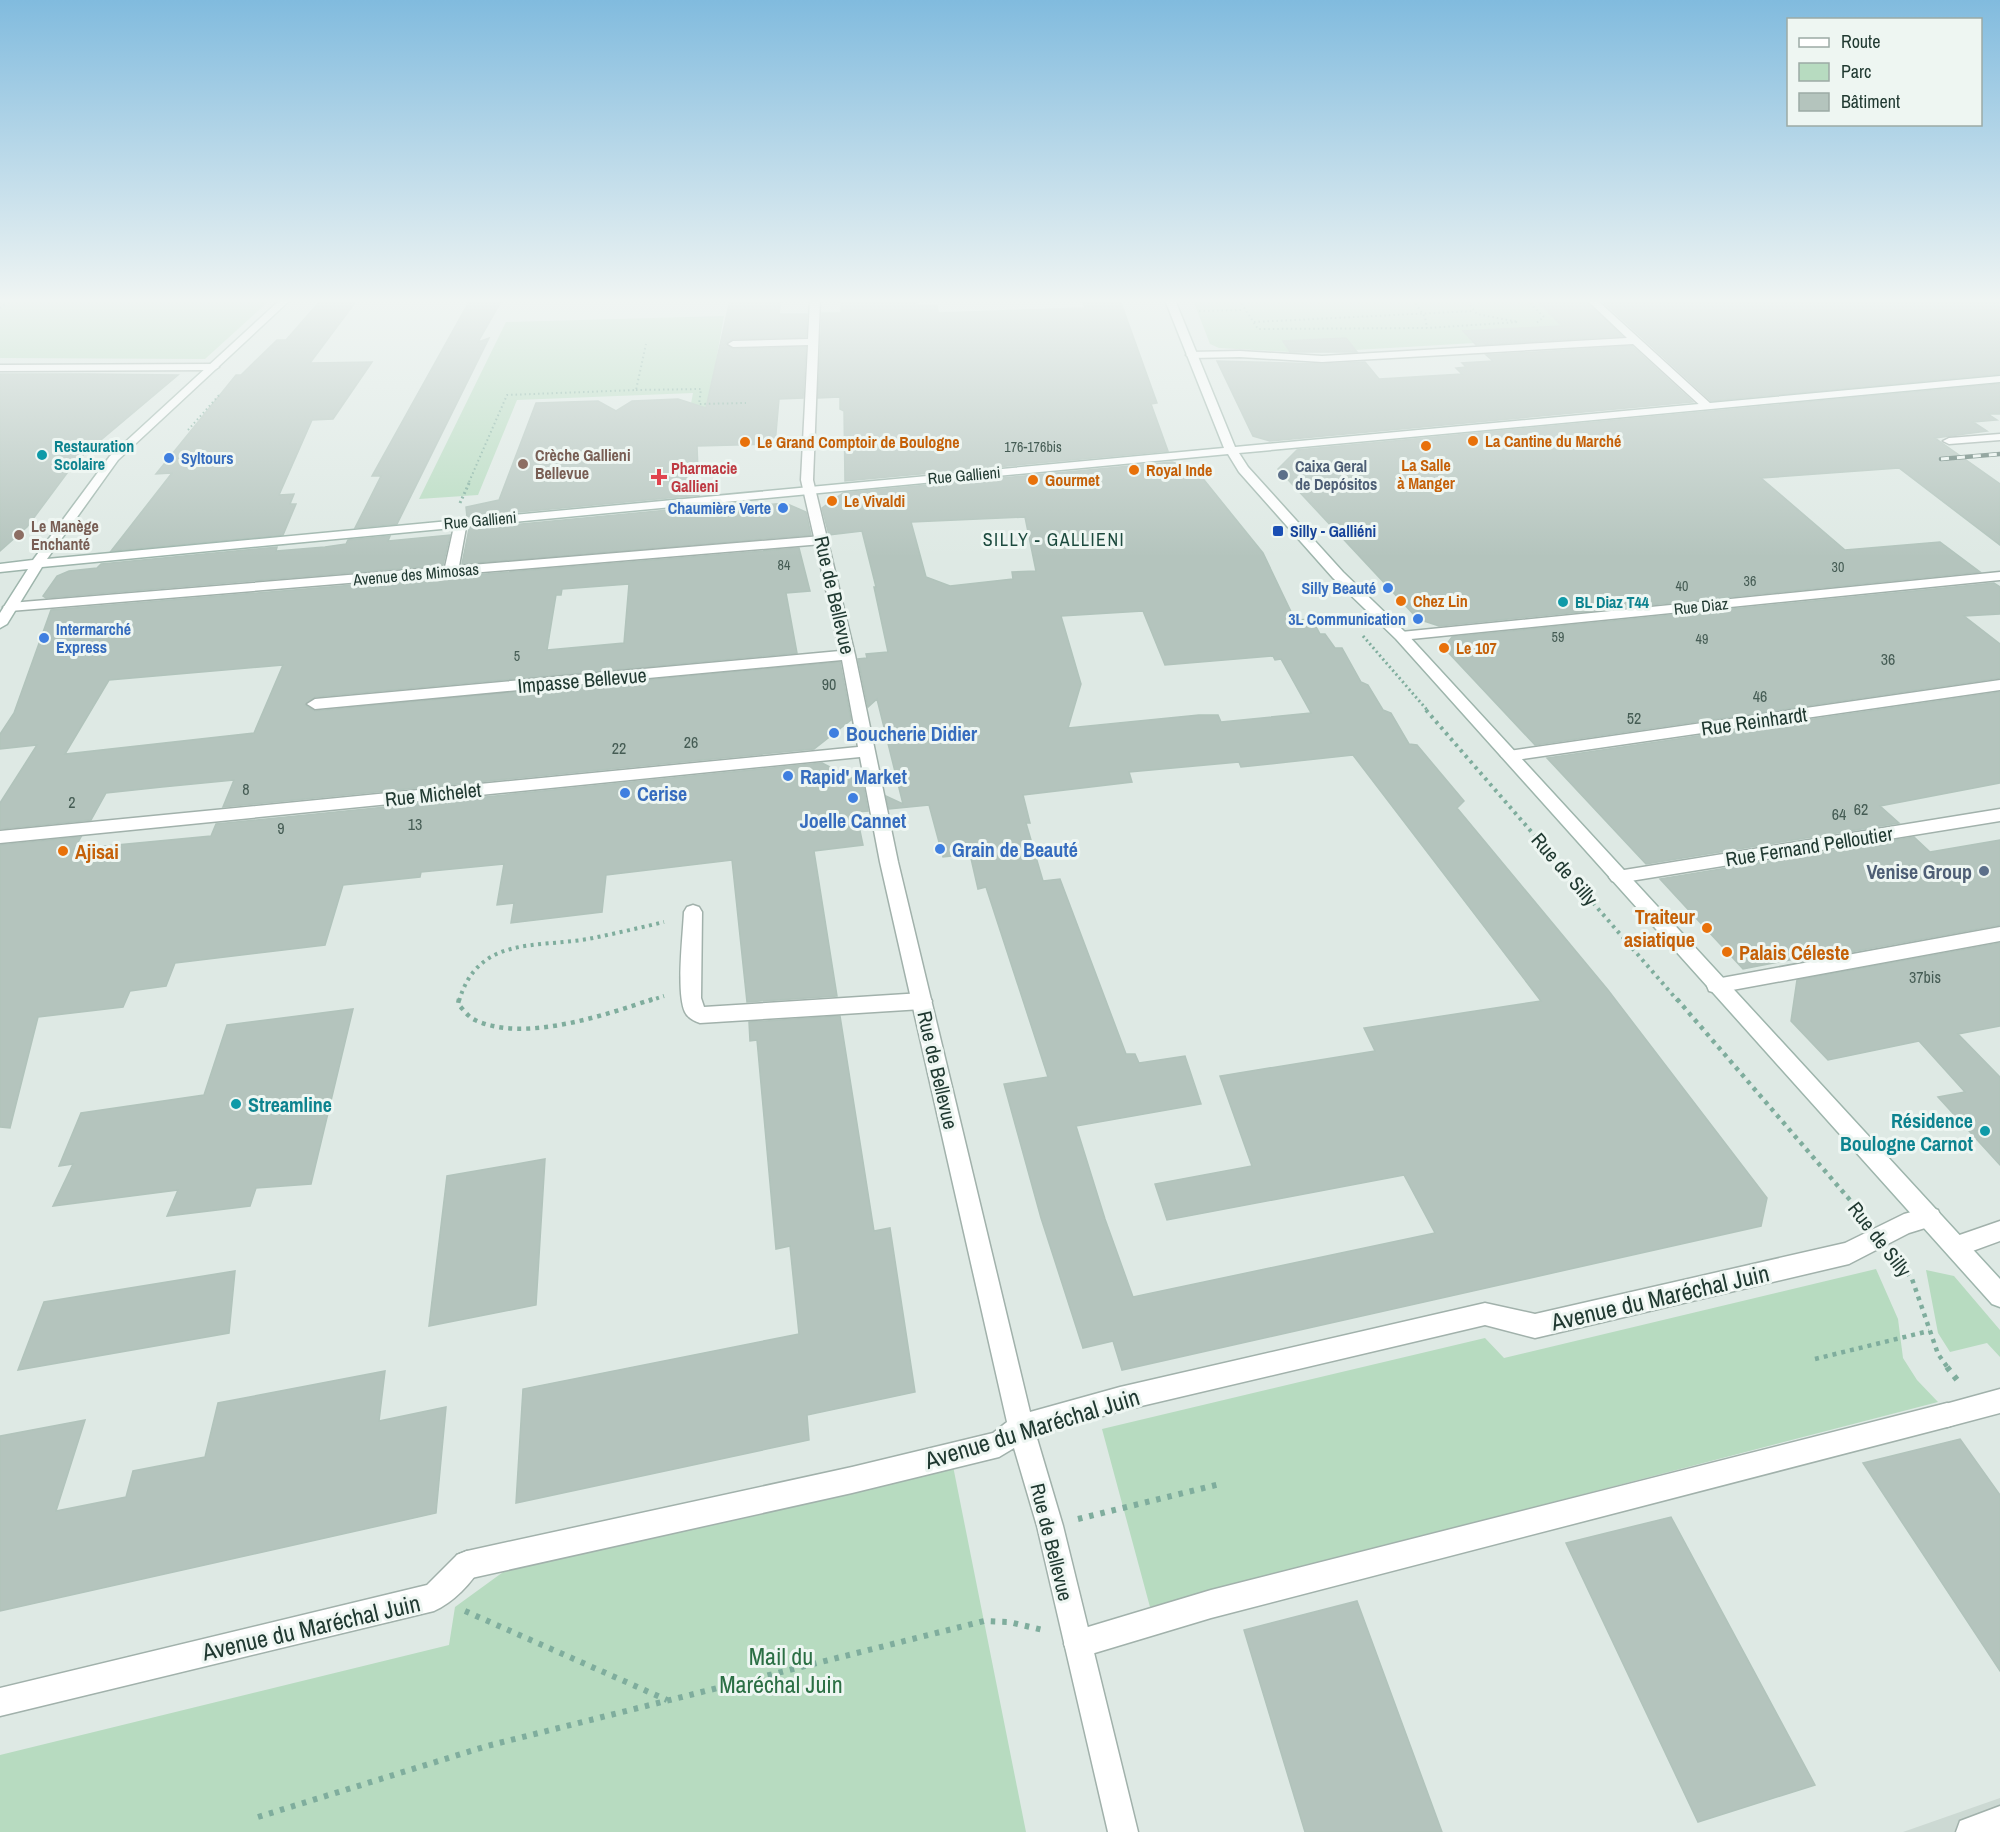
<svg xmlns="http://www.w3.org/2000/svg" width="2000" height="1832" font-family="'Archivo Narrow',sans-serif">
  <rect width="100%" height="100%" fill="#dee9e4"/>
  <path fill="#ccd9d3" d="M2000 1798V1832H1903Z"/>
  <path fill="#b7dbc0" d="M0 300H270L205 359 0 358Z
    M1193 300H1536L1566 329 1536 339 1524 328 1464 331 1475 343 1355 350 1345 338 1283 341 1290 352 1219 348 1210 344Z
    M724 316 709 401 746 408 690 409 693 393 517 400 478 495 419 499 506 322Z
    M1876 1269 1898 1319 1903 1358 1917 1380 1938 1402 1150 1607 1102 1429 1485 1338 1504 1358Z
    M1926 1270 1954 1276 2000 1330V1357L1987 1343 1950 1352 1938 1333Z
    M953 1466 1026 1832H0V1755L449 1645 455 1607 514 1564Z"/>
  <path fill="#b4c4bd" stroke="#b1c3bb" stroke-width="1.5" fill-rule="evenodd" d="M321 300H357L310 363 372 362 333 419 312 420 279 495 294 494 290 504H296L283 535 111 551 172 473 156 474 236 375H241L277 340H286Z
    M470 300H502L478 342 489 338 397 524 355 528 381 476H372Z
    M730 300H781L779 314H807L806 337 733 339 726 343 733 349 806 347 803 398 779 399 775 444 697 446 699 495 467 517 466 507 499 500 536 403 598 401 616 411 632 401 678 399 706 408Z
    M841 300H917V305H937L938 313 1085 308 1082 300H1120L1157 403 1151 404 1168 451 845 481 844 411 840 409V397L818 398 822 313H841Z
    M1536 300H1585L1622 336 1476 345 1463 331 1562 326Z
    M1601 300H1646L1649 303 1683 300H2000V374L1711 401Z
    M1346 338 1357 352H1290L1283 341Z
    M1632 346 1693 402 1270 441 1253 436 1217 361 1322 364 1365 362 1379 379 1462 374 1456 368 1466 367 1462 363 1493 361 1486 355Z
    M0 374H87L178 375 76 461 27 527 0 551Z
    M2000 384V414H1988L1997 420 1973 422 1987 431 1935 438 2000 484V545L1899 468 1761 478 1845 550 1940 542 1980 572 1439 626 1418 619 1278 469 1297 450Z
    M1172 462 1196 470 1263 553 1295 620 1312 619 1320 634H1325L1335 648H1342L1361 682 1368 685 1383 710 1391 713 1409 744 1417 745 1464 801 1457 808 1608 990 1767 1198 1761 1226 1122 1370 1113 1341 1083 1348 1041 1218 1004 1084 1048 1077 986 887 978 889 970 854 943 857 929 805 889 809 886 796 903 804 877 699 868 707 858 659 867 658 866 654 888 652 874 587H876L862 531 829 535 822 508 843 493ZM1025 517 1036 571 1012 572 1013 579 950 586 926 577 911 522ZM1143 611 1165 665 1273 656 1275 660 1281 659 1311 713 1221 722 1218 715H1199L1068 728 1081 684 1061 616ZM1353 755 1541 1001 1364 1028 1375 1051 1220 1076 1252 1166 1155 1184 1167 1220 1404 1175 1435 1233 1133 1297 1105 1219 1076 1126 1201 1104 1185 1056 1139 1063 1135 1054H1126L1060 879 1043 881 1026 823H1030L1023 795 1132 782 1129 772 1239 762 1241 767Z
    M785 503 806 512 811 535 462 564 469 529 700 507V511Z
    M450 535 443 565 46 598 43 596 57 576 69 571 97 568 101 564 277 547 276 551 325 547 346 544 348 540 390 536 388 541Z
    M799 548 810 591 786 593 797 653 315 697 305 705 315 711 840 662 851 720 814 749 223 807 234 780 162 787 106 793 91 820 0 829V803L37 745 0 749V734L14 713 51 610ZM629 584 624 643 547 650 556 595H561L562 589ZM283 665 254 733 65 754 109 680Z
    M1994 583 2000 587V614L1964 616 2000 644V678L1535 745 1444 648 1452 637Z
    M2000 692V783L1880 806 1899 823 1646 864 1547 758Z
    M822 763 863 784 868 811 856 812 863 845 814 851 837 996 747 1002 732 860 606 875 602 912 511 923 514 903 497 905 504 864 421 872 420 877 343 885 325 945 175 963 166 986 130 991 123 1007 38 1017 10 1128 0 1127V845L81 837 74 849 211 836 216 824Z
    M1914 837 1930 852 2000 840V925L1800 961V958L1743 969 1660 879Z
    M2000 943V1026L1958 1034 2000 1077V1165L1938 1097 1965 1092 1919 1041 1828 1060 1791 1021 1797 980Z
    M353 1009 311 1184 256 1188 250 1206 167 1216 178 1190 53 1206 73 1164 59 1166 81 1113 204 1095 227 1025Z
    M840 1016 874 1231 890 1228 915 1392 807 1415 809 1440 516 1503 523 1389 799 1334 790 1246 776 1249 757 1040 750 1041 749 1022Z
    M545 1159 536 1305 429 1326 447 1176Z
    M235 1271 229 1333 18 1370 44 1302Z
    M385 1371 379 1421 446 1407 436 1513 0 1611V1436L85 1420 56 1511 126 1497 133 1471 205 1457 218 1403Z
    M1960 1439 2000 1495V1671L1863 1463Z
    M1671 1517 1815 1785 1698 1822 1566 1543Z
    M1357 1601 1442 1832H1305L1244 1630Z"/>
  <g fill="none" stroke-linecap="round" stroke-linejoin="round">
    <defs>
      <path id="lane" d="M0 365 214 364 219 367 214 370 0 371Z
        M2000 434V440L1949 444 1943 441 1949 438Z
        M461 518 467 522 459 566 822 536 828 540 822 544 10 611 3 607 10 603 445 567 455 522Z
        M693 905 699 907 702 912 701 998 704 1007 922 993 929 996 932 1001 929 1006 922 1009 700 1023C694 1021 688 1018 685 1012 676 993 683 935 684 912L687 907Z
        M2000 1221V1241L1956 1257 1948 1253 1945 1246 1948 1239Z
        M1947 1403 1956 1406 1959 1415 1956 1424 1947 1427 1211 1618 1078 1658 1068 1654 1064 1644 1068 1634 1078 1630 1211 1590Z
        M467 1551 477 1555 481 1565C473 1583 452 1603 434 1611L0 1716V1688L427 1585 457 1555Z
        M2000 1806V1832H1956L1960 1821Z"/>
      <path id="street" d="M810 300H820L813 480 855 655 898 862 1030 1412 1120 1387 1485 1303 1535 1314 1845 1243 1904 1214 1930 1207 1938 1210 1941 1217 1938 1224 1909 1233 1849 1264 1535 1338 1485 1325 1120 1411 1036 1435 1063 1526 1138 1832H1108L1037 1526 1014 1448 999 1457 852 1493 467 1579 457 1575 453 1565 457 1555 467 1551 852 1467 993 1433 1007 1422 880 862 860 757 0 843V831L858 747 842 660 315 709 307 704 315 699 840 651 801 480 808 345 733 347 728 344 733 341 808 339Z
        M1587 300H1597L1711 404V408H1703L1633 344 1322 362 1240 357 1191 358 1186 355 1191 352 1240 351 1322 356 1627 338Z
        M2000 572V580L1401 640 1394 636 1401 632Z
        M2000 680V690L1509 761 1501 756 1509 751Z
        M2000 809V821L1618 883 1612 881 1609 877 1612 873 1618 871Z
        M2000 927V941L1716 993 1709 991 1707 986 1709 981 1716 979Z
        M2000 1389V1413L1947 1427 1938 1424 1935 1415 1938 1406Z"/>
      <path id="secondary" d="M280 300H290L118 460 47 559 1224 448 1165 300H1175L1235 447 2000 376V382L1239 453 1248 467 1343 572 1406 633 2000 1279V1307L1992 1304 1396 639 1333 578 1239 472 1228 454 42 567 7 624 0 628V613L28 569 0 572V564L33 560 110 456Z"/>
    </defs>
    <use href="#lane" stroke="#a1b1ab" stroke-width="3"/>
    <use href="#street" stroke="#a1b1ab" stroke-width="3"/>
    <use href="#secondary" stroke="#9eb5ac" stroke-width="3"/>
    <path stroke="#7fad9d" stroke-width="2" stroke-dasharray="1.5 3" stroke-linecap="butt" d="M1239 300 1258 329 1427 328 1518 322 1477 314 1466 300
      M1413 300 1425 317 1427 328
      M1527 300 1544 317 1535 324
      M0 308 11 300
      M1199 311 1244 310
      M1254 322 1474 311
      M636 390 701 389 699 404 746 403
      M188 430 220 394
      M469 482 507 395 636 390 646 344"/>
    <path stroke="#7fad9d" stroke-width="3" stroke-dasharray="2 3" stroke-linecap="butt" d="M460 503 470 481
      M1363 636 1428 711"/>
    <path stroke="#7fad9d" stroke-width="4" stroke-dasharray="3 4.5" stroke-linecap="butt" d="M1426 710 1678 1001
      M459 1001C478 936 535 948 588 939 613 934 639 928 664 922
      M649 1001 664 996"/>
    <path stroke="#7fad9d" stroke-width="4.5" stroke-dasharray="4 5" stroke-linecap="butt" d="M459 999 458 1004C463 1009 468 1017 475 1020 524 1043 605 1015 653 999
      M1677 999 1862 1214
      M1896 1258 1912 1279 1938 1354 1948 1368
      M1815 1359 1929 1331"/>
    <path stroke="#7fad9d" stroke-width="6" stroke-dasharray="4.5 7" stroke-linecap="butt" d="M1947 1367 1958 1381
      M1078 1519 1220 1484
      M465 1611 667 1700
      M258 1817 487 1746 984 1621 1009 1622 1043 1630"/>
    <use href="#lane" fill="#fff" fill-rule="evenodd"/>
    <use href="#street" fill="#fff" fill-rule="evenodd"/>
    <use href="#secondary" fill="#fff" fill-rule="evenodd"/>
    <defs>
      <path id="rail" d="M1941 459 2000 454"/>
    </defs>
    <use href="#rail" stroke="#5a756d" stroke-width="4.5"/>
    <use href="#rail" stroke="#eef6f2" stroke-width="3" stroke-dasharray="8" stroke-linecap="butt"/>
  </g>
  <linearGradient id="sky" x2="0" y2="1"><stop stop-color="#81bbde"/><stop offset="0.54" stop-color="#f0f5f3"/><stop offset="1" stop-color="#f0f5f3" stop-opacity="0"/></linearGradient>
  <rect width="2000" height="557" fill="url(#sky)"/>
  <g fill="#e8710a" stroke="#eef6f2" stroke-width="2">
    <circle cx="1473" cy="441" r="6"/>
    <circle cx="745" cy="442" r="6"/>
    <circle cx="1426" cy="446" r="6"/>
    <circle cx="1134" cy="470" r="6"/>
    <circle cx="1033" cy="480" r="6"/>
    <circle cx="832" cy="501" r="6"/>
    <circle cx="1401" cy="601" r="6"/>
    <circle cx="1444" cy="648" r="6"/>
    <circle cx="63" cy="851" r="6"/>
    <circle cx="1707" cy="928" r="6"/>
    <circle cx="1727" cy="952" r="6"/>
  </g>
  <g fill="#0f9aa8" stroke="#eef6f2" stroke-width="2">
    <circle cx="42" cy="455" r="6"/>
    <circle cx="1563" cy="602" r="6"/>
    <circle cx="236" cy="1104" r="6"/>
    <circle cx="1985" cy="1131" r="6"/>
  </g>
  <g fill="#3f7fe0" stroke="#eef6f2" stroke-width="2">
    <circle cx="169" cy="458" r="6"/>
    <circle cx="783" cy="508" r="6"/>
    <circle cx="1388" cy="588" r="6"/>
    <circle cx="1418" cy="619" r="6"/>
    <circle cx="44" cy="638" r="6"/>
    <circle cx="834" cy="733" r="6"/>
    <circle cx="788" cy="776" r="6"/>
    <circle cx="625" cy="793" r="6"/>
    <circle cx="853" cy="798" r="6"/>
    <circle cx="940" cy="849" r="6"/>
  </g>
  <g fill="#8d6e63" stroke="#eef6f2" stroke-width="2">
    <circle cx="523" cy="464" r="6"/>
    <circle cx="19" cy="535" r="6"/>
  </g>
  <g fill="#5c6f8a" stroke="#eef6f2" stroke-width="2">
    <circle cx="1283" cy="475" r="6"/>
    <circle cx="1984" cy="871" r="6"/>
  </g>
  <path fill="#e0444e" stroke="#eef6f2" stroke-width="2" d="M656 468h6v6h6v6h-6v6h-6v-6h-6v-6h6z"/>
  <rect fill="#1a4fb4" stroke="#eef6f2" stroke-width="2" x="1272" y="525" width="12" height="12" rx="3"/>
  <g text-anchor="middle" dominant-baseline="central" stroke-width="6" stroke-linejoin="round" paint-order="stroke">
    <g font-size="14" fill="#455c54">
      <text x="1033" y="447">176-176bis</text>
      <text x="784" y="565">84</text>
      <text x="1838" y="567">30</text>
      <text x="1750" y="581">36</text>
      <text x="1682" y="586">40</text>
      <text x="1558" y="637">59</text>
      <text x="1702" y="639">49</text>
      <text x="517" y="656">5</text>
    </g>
    <g font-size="16" font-weight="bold" fill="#c56008" stroke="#eef6f2" text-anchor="start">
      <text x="1485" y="441">La Cantine du Marché</text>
      <text x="757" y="442">Le Grand Comptoir de Boulogne</text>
      <text x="1426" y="465" text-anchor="middle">La Salle<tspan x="1426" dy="18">à Manger</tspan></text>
      <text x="1146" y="470">Royal Inde</text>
      <text x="1045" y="480">Gourmet</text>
      <text x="844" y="501">Le Vivaldi</text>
      <text x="1413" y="601">Chez Lin</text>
      <text x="1456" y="648">Le 107</text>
    </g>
    <g font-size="16" font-weight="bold" fill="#0d838f" stroke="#eef6f2" text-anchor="start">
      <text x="54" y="446">Restauration<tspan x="54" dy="18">Scolaire</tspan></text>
      <text x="1575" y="602">BL Diaz T44</text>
    </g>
    <g font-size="16" font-weight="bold" fill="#785e54" stroke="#eef6f2" text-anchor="start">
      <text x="535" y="455">Crèche Gallieni<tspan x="535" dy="18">Bellevue</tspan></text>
      <text x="31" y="526">Le Manège<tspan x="31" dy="18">Enchanté</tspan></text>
    </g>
    <g font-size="16" font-weight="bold" fill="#366cbe" stroke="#eef6f2" text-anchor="end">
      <text x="181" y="458" text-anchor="start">Syltours</text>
      <text x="771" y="508">Chaumière Verte</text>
      <text x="1376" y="588">Silly Beauté</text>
      <text x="1406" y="619">3L Communication</text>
      <text x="56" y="629" text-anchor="start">Intermarché<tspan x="56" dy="18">Express</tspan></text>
    </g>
    <g font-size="16" font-weight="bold" fill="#4e5e75" stroke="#eef6f2" text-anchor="start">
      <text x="1295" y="466">Caixa Geral<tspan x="1295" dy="18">de Depósitos</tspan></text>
    </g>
    <g font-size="16" font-weight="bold" fill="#be3a42" stroke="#eef6f2" text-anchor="start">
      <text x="671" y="468">Pharmacie<tspan x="671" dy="18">Gallieni</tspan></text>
    </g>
    <g font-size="16" fill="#203931" stroke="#eef6f2">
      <text transform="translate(964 475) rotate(-5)">Rue Gallieni</text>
      <text transform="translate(480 520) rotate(-5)">Rue Gallieni</text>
      <text transform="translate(416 574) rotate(-5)">Avenue des Mimosas</text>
      <text transform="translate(1701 606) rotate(-6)">Rue Diaz</text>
    </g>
    <g font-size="16" font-weight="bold" fill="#164399" stroke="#eef6f2" text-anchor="start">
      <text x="1290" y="531">Silly - Galliéni</text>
    </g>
    <g font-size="16" fill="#455c54">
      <text x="1888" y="659">36</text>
      <text x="829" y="684">90</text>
      <text x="1760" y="696">46</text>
      <text x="1634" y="718">52</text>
      <text x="691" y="742">26</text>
      <text x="619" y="748">22</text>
      <text x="246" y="789">8</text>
      <text x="72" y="802">2</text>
      <text x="1861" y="809">62</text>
      <text x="1839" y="814">64</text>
      <text x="415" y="824">13</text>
      <text x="281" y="828">9</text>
      <text x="1925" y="977">37bis</text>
    </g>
    <g font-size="18" letter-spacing="1.5" fill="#1c4a3e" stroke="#eef6f2">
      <text x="1054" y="539">SILLY - GALLIENI</text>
    </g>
    <g font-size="20" fill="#203931" stroke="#eef6f2">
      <text transform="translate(835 595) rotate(77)">Rue de Bellevue</text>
      <text transform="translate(582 680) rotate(-5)">Impasse Bellevue</text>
      <text transform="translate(1754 721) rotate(-8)">Rue Reinhardt</text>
      <text transform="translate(433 794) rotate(-6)">Rue Michelet</text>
      <text transform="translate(1809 846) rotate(-9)">Rue Fernand Pelloutier</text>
      <text transform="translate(1565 869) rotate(49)">Rue de Silly</text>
      <text transform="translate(938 1070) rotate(77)">Rue de Bellevue</text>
      <text transform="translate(1880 1239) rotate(52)">Rue de Silly</text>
      <text transform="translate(1052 1542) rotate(76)">Rue de Bellevue</text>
    </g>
    <g font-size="20" font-weight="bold" fill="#366cbe" stroke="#eef6f2" text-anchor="start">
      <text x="846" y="733">Boucherie Didier</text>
      <text x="800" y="776">Rapid' Market</text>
      <text x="637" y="793">Cerise</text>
      <text x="853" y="820" text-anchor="middle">Joelle Cannet</text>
      <text x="952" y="849">Grain de Beauté</text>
    </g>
    <g font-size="20" font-weight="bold" fill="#c56008" stroke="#eef6f2" text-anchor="start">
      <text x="75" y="851">Ajisai</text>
      <text x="1695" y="916" text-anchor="end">Traiteur<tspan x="1695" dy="23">asiatique</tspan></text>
      <text x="1739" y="952">Palais Céleste</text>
    </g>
    <g font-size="20" font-weight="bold" fill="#4e5e75" stroke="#eef6f2" text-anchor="end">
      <text x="1972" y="871">Venise Group</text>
    </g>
    <g font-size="20" font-weight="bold" fill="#0d838f" stroke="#eef6f2" text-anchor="start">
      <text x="248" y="1104">Streamline</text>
      <text x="1973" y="1120" text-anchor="end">Résidence<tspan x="1973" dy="23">Boulogne Carnot</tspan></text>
    </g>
    <g font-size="24" fill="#203931" stroke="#eef6f2">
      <text transform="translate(1660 1297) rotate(-13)">Avenue du Maréchal Juin</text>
      <text transform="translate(1032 1428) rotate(-17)">Avenue du Maréchal Juin</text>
      <text transform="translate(311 1627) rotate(-13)">Avenue du Maréchal Juin</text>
    </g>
    <g font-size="24" fill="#2b6f44" stroke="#eef6f2">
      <text x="781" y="1656">Mail du<tspan x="781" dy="28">Maréchal Juin</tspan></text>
    </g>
  </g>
  <rect x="1787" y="18" width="195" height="108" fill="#eef6f2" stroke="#9caaa5" stroke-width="1.5"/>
  <rect x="1799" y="38" width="30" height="9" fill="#ffffff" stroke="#9caaa5" stroke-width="1.5"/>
  <text x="1841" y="48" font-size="18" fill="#203931">Route</text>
  <rect x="1799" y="63" width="30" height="18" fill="#b7dbc0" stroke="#9caaa5" stroke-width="1.5"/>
  <text x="1841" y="78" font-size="18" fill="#203931">Parc</text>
  <rect x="1799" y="93" width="30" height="18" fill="#b4c4bd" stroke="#9caaa5" stroke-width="1.5"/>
  <text x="1841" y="108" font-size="18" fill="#203931">Bâtiment</text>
</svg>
